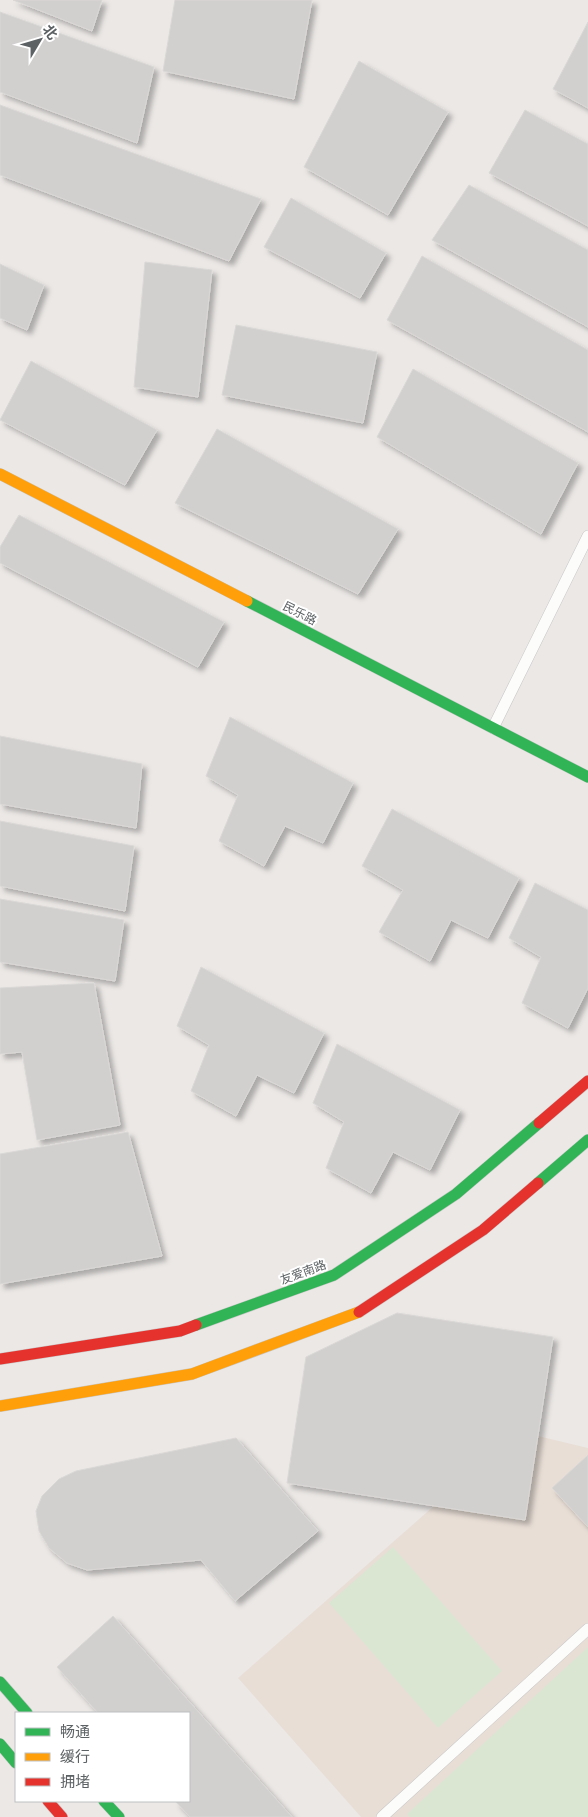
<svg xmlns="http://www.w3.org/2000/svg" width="588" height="1817" font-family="Poppins,'Noto Sans SC',sans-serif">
  <defs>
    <filter id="shadow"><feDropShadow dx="4.5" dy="4.5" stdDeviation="2.5" flood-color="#0004"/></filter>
  </defs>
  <rect width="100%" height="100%" fill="#ebe8e6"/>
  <path fill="#e8ded6" d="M538 1436 588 1448V1817H361L238 1678 434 1506 525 1520Z"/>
  <path fill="#dae5d2" d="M393 1547 502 1671 438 1728 329 1603Z
    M588 1647V1817H410L407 1814Z"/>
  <path fill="#d2cfcf" stroke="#dad8d6" filter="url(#shadow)" d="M13 0H102L92 31Z
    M175 0H312L294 99 163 71Z
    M0 12 154 67 137 143 0 92Z
    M588 22V108L553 89Z
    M359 61 448 112 388 215 304 167Z
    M0 105 261 199 229 261 0 175Z
    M525 110 588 144V226L489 173Z
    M469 185 588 250V327L432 240Z
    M291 198 386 253 360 298 264 247Z
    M422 256 588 350V432L387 320Z
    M145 262 212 270 198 397 134 387Z
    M0 264 44 285 27 330 0 318Z
    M236 325 377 352 363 423 222 395Z
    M31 361 157 430 125 485 0 420Z
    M413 369 578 463 541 534 377 437Z
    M217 429 398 529 358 594 175 503Z
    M19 515 224 622 198 667 0 563V547Z
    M230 717 353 783 323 843 285 826 264 866 219 841 238 795 206 776Z
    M0 736 142 764 136 828 0 804Z
    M392 809 519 878 488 938 451 920 430 961 379 932 403 890 362 866Z
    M0 821 134 846 125 911 0 886Z
    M535 883 588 910V988L568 1028 522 1003 541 957 509 938Z
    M0 899 124 920 115 981 0 962Z
    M201 967 324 1033 294 1093 257 1075 236 1116 191 1091 209 1045 177 1026Z
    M94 983 120 1125 37 1140 22 1052 0 1054V988Z
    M337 1044 460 1110 430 1170 393 1152 371 1193 326 1168 344 1122 313 1103Z
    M128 1132 162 1256 0 1284V1154Z
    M397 1313 553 1337 525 1520 287 1483 306 1357Z
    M236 1438 318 1531 235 1601 201 1560 87 1570 67 1563 49 1548 39 1531 36 1511 42 1496 59 1479 76 1471Z
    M588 1455V1527L552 1488Z
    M113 1616 292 1817H190L175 1801H189V1713H98L57 1667Z"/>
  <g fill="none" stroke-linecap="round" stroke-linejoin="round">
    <defs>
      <path id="lane" d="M493 728 588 536
        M382 1817 588 1629"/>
      <path id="fast" d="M247 601 588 777
        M538 1183 588 1140
        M196 1325 334 1275 456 1194 539 1123
        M0 1682 27 1713
        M0 1744 16 1763
        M104 1801 119 1817"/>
      <path id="slow" d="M0 474 247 601
        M0 1406 192 1374 359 1312"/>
      <path id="jam" d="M539 1123 588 1081
        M359 1312 483 1230 538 1183
        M0 1359 180 1331 196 1325
        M48 1801 62 1817"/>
    </defs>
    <use href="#lane" stroke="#c7c6c6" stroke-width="12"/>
    <use href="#fast" stroke="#c7c6c6" stroke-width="12"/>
    <use href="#slow" stroke="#c7c6c6" stroke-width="12"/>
    <use href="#jam" stroke="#c7c6c6" stroke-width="12"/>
    <use href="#lane" stroke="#fcfcfb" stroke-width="11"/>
    <use href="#fast" stroke="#30b455" stroke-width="11"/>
    <use href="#slow" stroke="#ff9f0a" stroke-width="11"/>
    <use href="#jam" stroke="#e5322d" stroke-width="11"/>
  </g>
  <g text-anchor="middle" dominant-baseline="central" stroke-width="4" stroke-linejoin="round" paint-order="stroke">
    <g font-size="12" fill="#5c6163" stroke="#fff">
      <text transform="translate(300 613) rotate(27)">民乐路</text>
      <text transform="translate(303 1272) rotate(-20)">友爱南路</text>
    </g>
  </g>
  <rect x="15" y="1712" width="175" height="90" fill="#ffffff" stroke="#bec0c1"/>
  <rect x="25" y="1728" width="25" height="8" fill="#30b455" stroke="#bec0c1"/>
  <text x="60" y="1737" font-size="15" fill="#5c6163">畅通</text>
  <rect x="25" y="1753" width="25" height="8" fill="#ff9f0a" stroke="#bec0c1"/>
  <text x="60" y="1762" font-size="15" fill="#5c6163">缓行</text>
  <rect x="25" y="1778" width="25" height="8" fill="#e5322d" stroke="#bec0c1"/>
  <text x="60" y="1787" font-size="15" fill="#5c6163">拥堵</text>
  <g transform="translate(40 40) rotate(52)" stroke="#ffffff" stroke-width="4" paint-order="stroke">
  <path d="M0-4L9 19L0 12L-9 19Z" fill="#5c6163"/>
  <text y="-8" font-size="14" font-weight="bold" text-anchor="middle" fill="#5c6163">北</text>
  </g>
</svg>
